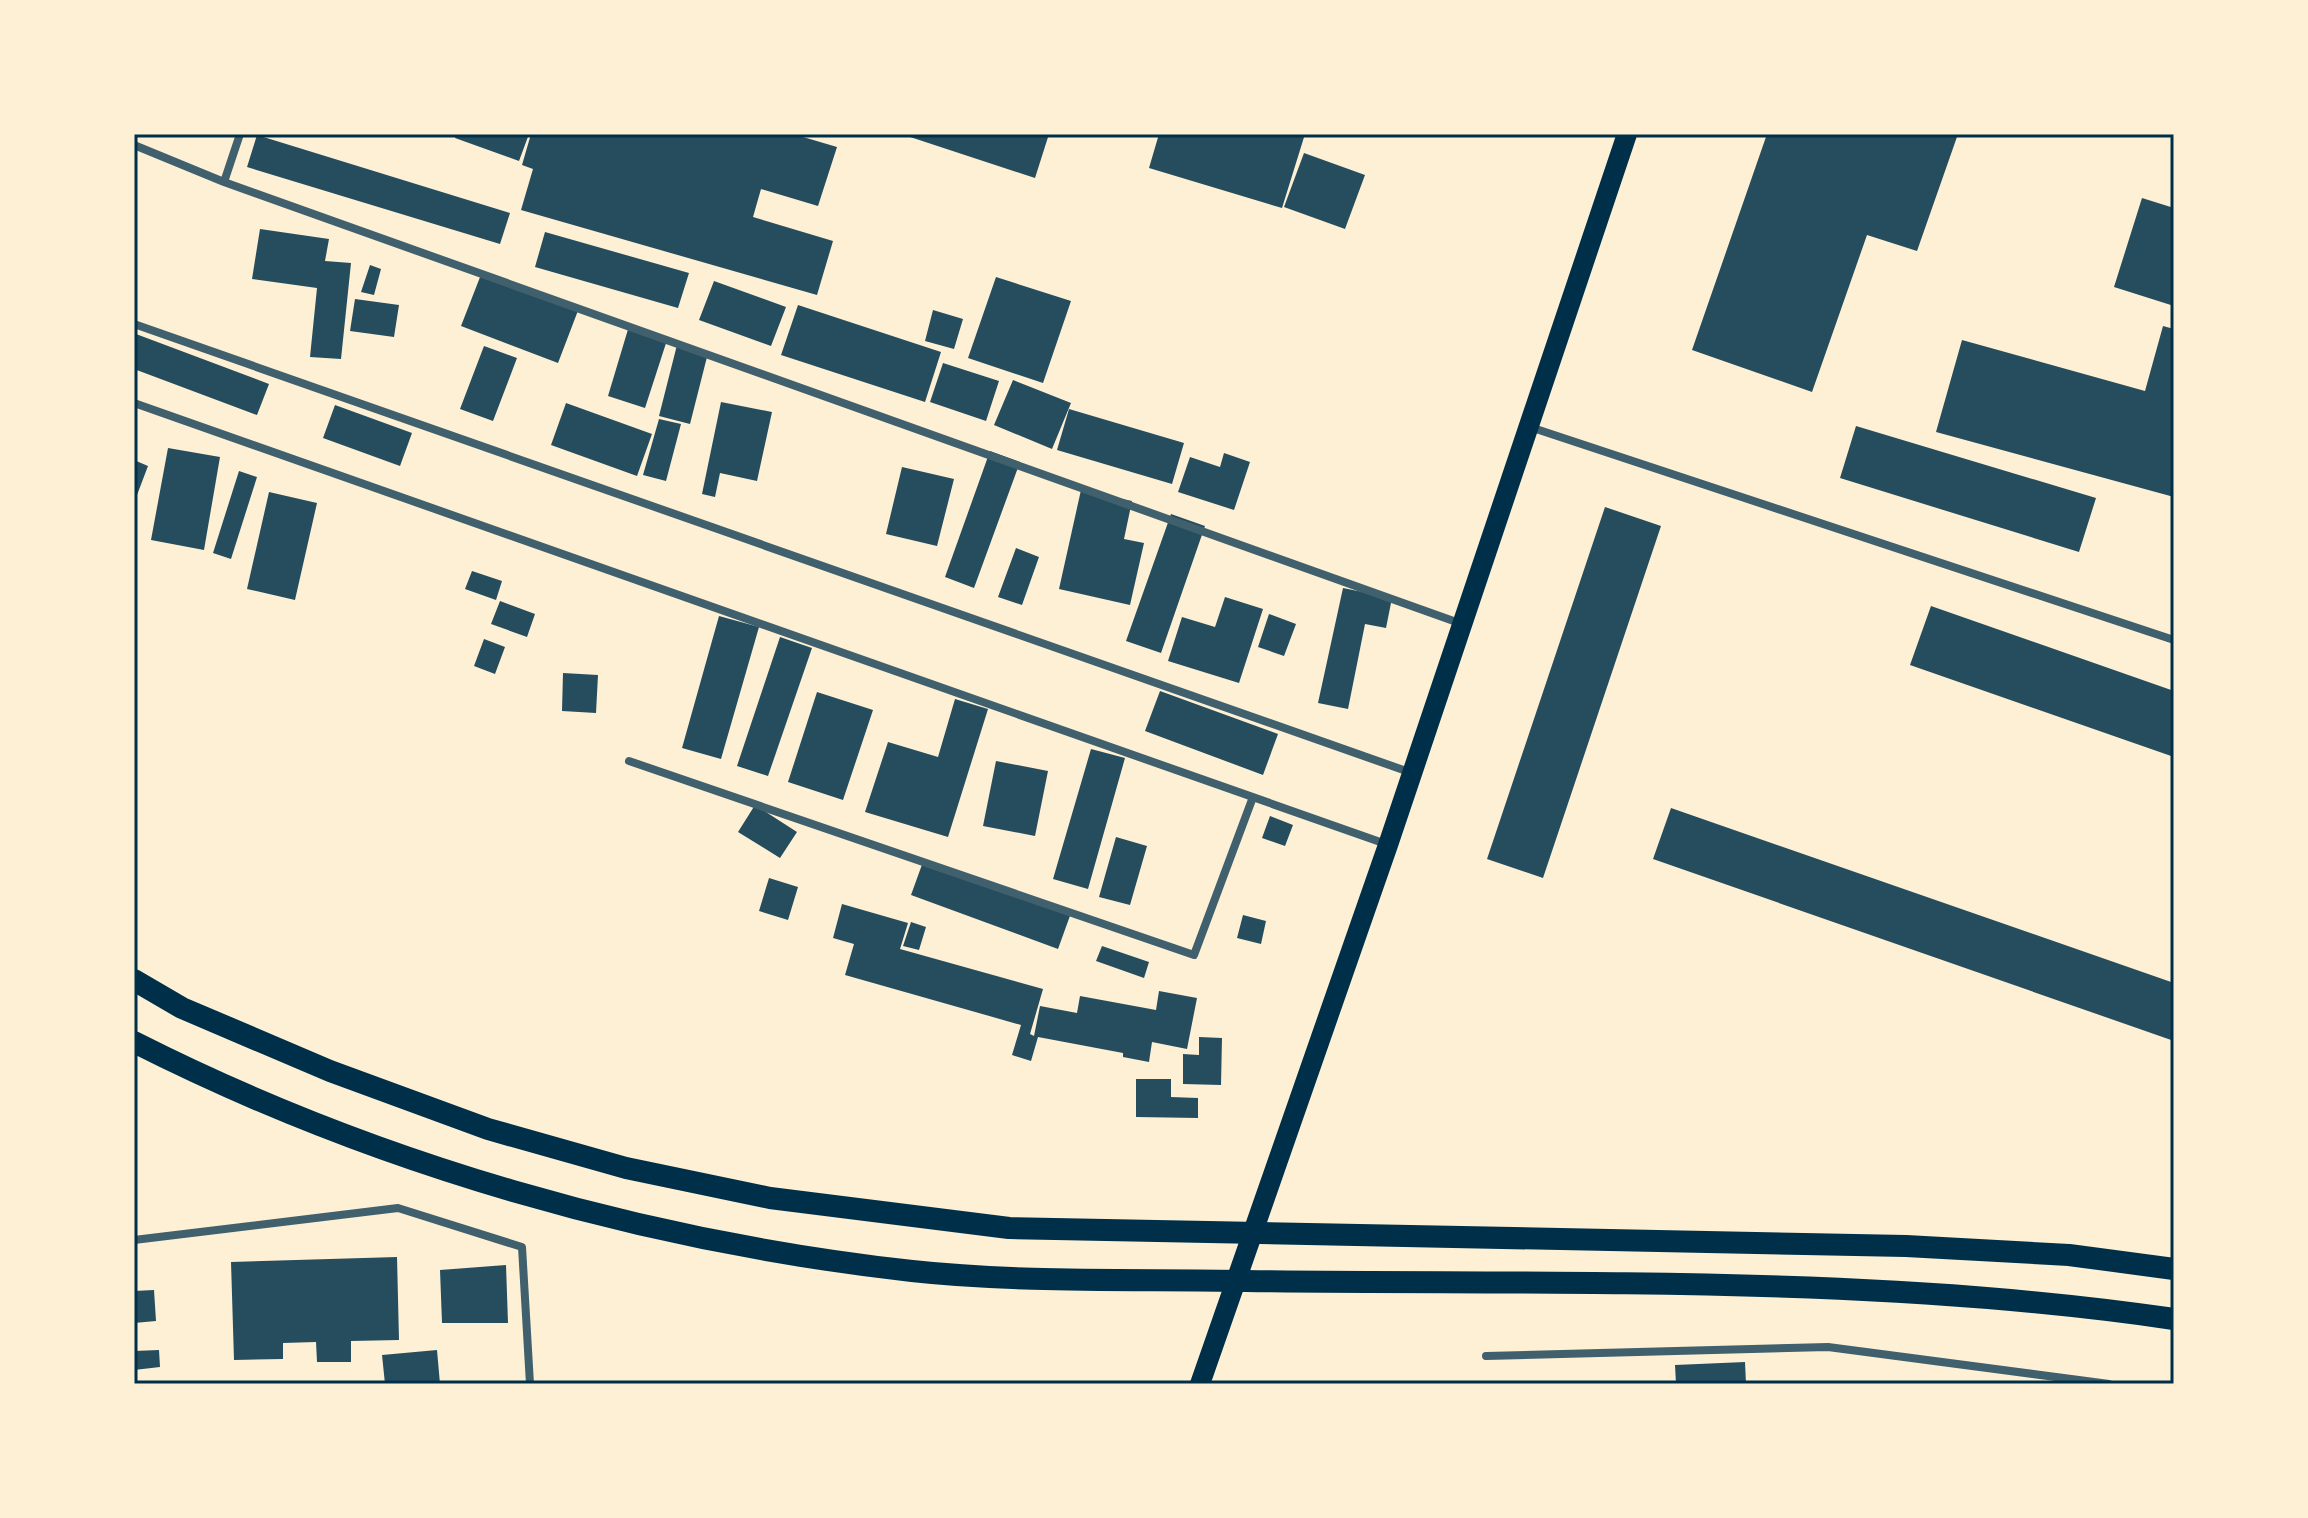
<svg xmlns="http://www.w3.org/2000/svg" width="2308" height="1518" font-family="Raleway,sans-serif">
  <rect width="100%" height="100%" fill="#fdf0d5"/>
  <path fill="#264d5e" d="M456 134H529L519 161 455 138Z
    M531 134H793L837 147 818 206 761 189 753 217 833 241 817 295 521 210 533 169 522 165Z
    M901 134H1049L1035 178Z
    M1159 134H1305L1282 208 1149 168Z
    M1767 134H1958L1917 251 1867 235 1812 392 1692 350Z
    M257 135 510 213 500 244 247 167Z
    M1304 153 1365 175 1345 229 1284 207Z
    M2142 198 2174 208V306L2114 287Z
    M260 229 329 239 325 261 351 263 341 359 310 357 317 288 252 279Z
    M545 232 689 273 678 308 535 267Z
    M370 265 381 269 374 295 361 292Z
    M482 272 579 308 558 363 461 326Z
    M996 277 1071 301 1043 383 968 358Z
    M714 281 786 307 771 346 699 320Z
    M355 299 399 305 394 337 350 331Z
    M798 305 941 352 925 402 781 355Z
    M933 310 963 319 954 349 925 341Z
    M629 326 668 337 645 408 608 396Z
    M2163 326 2174 329V497L1936 432 1962 340 2145 391Z
    M136 334 269 384 257 415 134 369Z
    M677 345 708 353 690 424 659 416Z
    M484 346 517 358 493 421 460 409Z
    M943 363 999 381 986 421 930 402Z
    M1013 380 1071 403 1052 449 994 425Z
    M721 402 772 412 757 481 720 473 715 497 702 494Z
    M566 403 652 434 637 476 551 445Z
    M335 405 412 433 400 466 323 438Z
    M1069 409 1184 443 1172 484 1057 450Z
    M659 419 681 424 666 481 643 475Z
    M1856 426 2096 498 2079 552 1840 478Z
    M168 448 220 457 204 550 151 540Z
    M990 451 1020 462 974 588 945 577Z
    M1224 453 1250 462 1234 510 1178 492 1190 457 1220 467Z
    M134 460 148 466 134 503Z
    M902 467 954 479 937 546 886 534Z
    M239 471 257 477 231 559 213 553Z
    M1081 490 1132 501 1124 539 1144 543 1130 605 1059 589Z
    M269 492 317 503 295 600 247 589Z
    M1605 507 1661 526 1543 878 1487 859Z
    M1171 514 1205 526 1161 653 1126 641Z
    M1016 548 1039 557 1022 605 998 597Z
    M472 571 502 581 496 600 465 589Z
    M1343 588 1392 598 1386 628 1365 624 1348 709 1318 703Z
    M1225 597 1263 609 1239 683 1168 661 1182 617 1215 627Z
    M500 601 535 614 527 637 491 624Z
    M1931 606 2174 691V757L1910 665Z
    M1269 614 1296 624 1284 656 1258 647Z
    M719 616 759 627 721 759 682 748Z
    M780 637 812 648 768 776 737 766Z
    M484 639 505 647 495 674 474 666Z
    M563 673 598 675 596 713 562 711Z
    M1160 691 1278 734 1263 775 1145 731Z
    M817 692 873 710 843 800 788 782Z
    M955 699 988 709 948 837 865 812 888 742 938 757Z
    M1091 749 1125 758 1088 889 1053 879Z
    M996 761 1048 771 1035 836 983 826Z
    M755 805 797 832 780 858 738 832Z
    M1671 808 2174 983V1041L1653 859Z
    M1270 816 1293 825 1285 846 1262 838Z
    M1116 837 1147 846 1130 905 1099 897Z
    M924 859 1071 913 1058 949 911 895Z
    M769 878 798 887 788 920 759 911Z
    M842 904 908 923 900 949 1043 989 1030 1034 1034 1036 1040 1006 1077 1013 1080 996 1156 1010 1159 991 1197 998 1187 1049 1152 1042 1149 1062 1123 1057V1053L1038 1037 1031 1061 1012 1055 1021 1025 845 975 854 944 833 938Z
    M1243 915 1266 921 1261 944 1237 938Z
    M911 922 926 927 919 950 903 946Z
    M1102 946 1149 962 1144 978 1096 961Z
    M1199 1037 1222 1038 1221 1085 1183 1084V1054L1199 1055Z
    M1136 1079H1171V1097L1198 1098V1118L1136 1117Z
    M397 1257 399 1340 351 1341V1362H317L316 1342 283 1343V1359L234 1360 231 1262Z
    M506 1265 508 1323H442L440 1270Z
    M154 1290 156 1321 134 1323V1291Z
    M159 1350 160 1367 134 1370V1351Z
    M437 1350 440 1384H385L382 1355Z
    M1745 1362 1746 1384H1676L1675 1365Z"/>
  <g fill="none" stroke-linecap="round" stroke-linejoin="round">
    <path stroke="#3f606c" stroke-width="8" d="M134 145 224 182 1462 624
      M224 182 240 134
      M134 324 1412 773
      M134 403 1386 844
      M1530 427 2174 640
      M629 761 1194 955 1253 797
      M134 1240 398 1208 522 1247 530 1384
      M1486 1356 1828 1347 2109 1384"/>
    <path stroke="#003049" stroke-width="20" d="M1200 1384 1388 845 1627 134"/>
    <path stroke="#003049" stroke-width="22" d="M134 980 182 1008 330 1071 488 1129 626 1168 770 1198 1009 1228 1906 1246 2069 1255 2174 1269
      M134 1042C375 1164 644 1241 912 1271 1022 1283 1135 1279 1246 1281 1556 1285 1867 1274 2174 1319"/>
  </g>
  <rect width="2308" height="1518" fill="none" stroke="#fdf0d5" stroke-width="272"/>
  <rect x="136" y="136" width="2036" height="1246" fill="none" stroke="#003049" stroke-width="3"/>
</svg>
